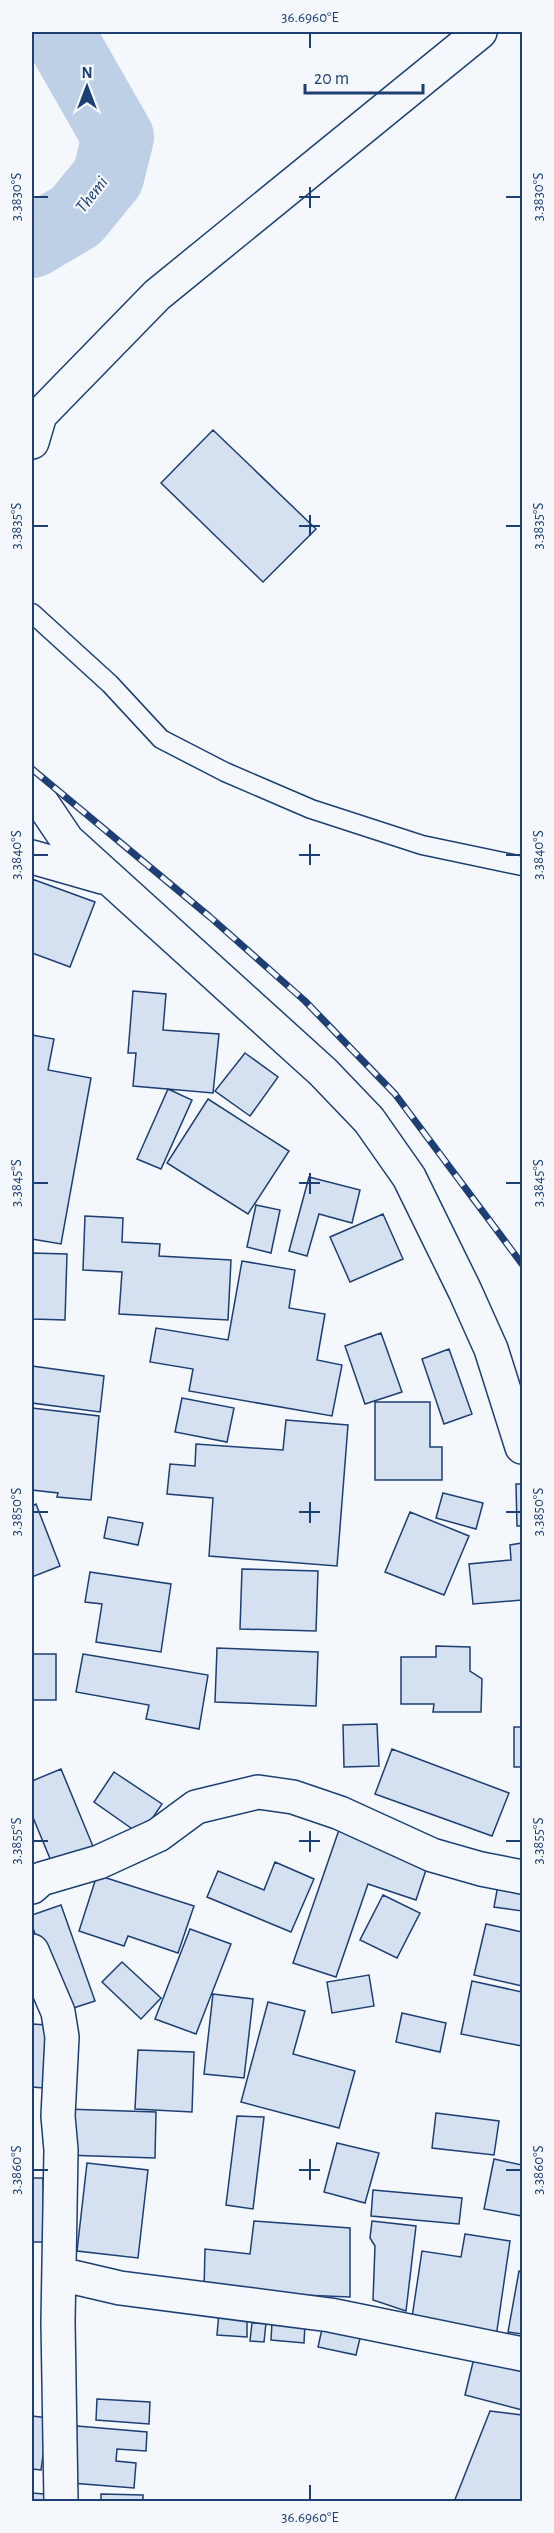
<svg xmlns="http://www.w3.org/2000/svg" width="554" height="2533" font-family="'Alegreya Sans',sans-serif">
  <rect width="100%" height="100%" fill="#f4f7fb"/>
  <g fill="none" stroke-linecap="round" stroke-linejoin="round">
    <path stroke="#bed0e5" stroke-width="72" d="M32 242 76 216 108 177 118 137 58 32"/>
  </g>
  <path fill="#d5e0f0" stroke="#1d3f73" stroke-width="1.5" d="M213 430 316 529 263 582 161 483Z
    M32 879 95 902 70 967 32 953Z
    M133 991 166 994 163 1030 219 1034 213 1093 133 1086 136 1053H128Z
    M32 1035 54 1039 48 1070 91 1078 61 1244 32 1239Z
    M245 1053 278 1077 250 1116 215 1091Z
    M168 1089 192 1100 161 1169 137 1159Z
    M208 1099 289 1151 248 1214 167 1163Z
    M309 1177 360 1190 352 1223 319 1214 307 1256 289 1251Z
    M256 1205 280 1210 271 1253 247 1247Z
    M383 1214 403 1259 350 1282 330 1237Z
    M85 1216 123 1218 122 1242 160 1244 159 1256 231 1260 228 1320 119 1314 122 1272 83 1270Z
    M32 1253 67 1254 65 1320 32 1319Z
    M242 1261 295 1270 289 1308 325 1314 317 1360 342 1365 332 1416 189 1391 193 1369 150 1362 156 1328 228 1340Z
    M381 1333 402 1392 365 1404 345 1346Z
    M449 1349 472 1414 444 1424 422 1359Z
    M32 1366 104 1376 100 1412 32 1403Z
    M182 1398 234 1408 227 1442 175 1432Z
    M375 1402H430V1447H442V1480H375Z
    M32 1408 99 1416 91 1500 57 1497 58 1493 32 1490Z
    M286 1420 348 1425 337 1566 209 1556 213 1498 167 1494 170 1464 195 1466 196 1444 283 1450Z
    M516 1484H522V1526H517Z
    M443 1493 483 1503 476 1529 436 1518Z
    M36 1504 60 1566 32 1577V1506Z
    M410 1512 469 1536 444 1595 385 1572Z
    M108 1517 143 1523 138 1545 104 1538Z
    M522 1543V1600L473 1604 469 1564 511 1560 510 1545Z
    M242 1569 318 1571 316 1631 240 1629Z
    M90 1572 171 1584 161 1652 96 1642 102 1604 85 1602Z
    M436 1646 470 1647V1671L482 1679 481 1712H433L434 1704H401V1657H436Z
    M217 1648 318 1652 316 1706 215 1702Z
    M32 1654H56V1700H32Z
    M83 1654 208 1675 199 1729 146 1719 149 1705 76 1692Z
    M377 1724 379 1766 344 1767 343 1725Z
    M514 1727H522V1767H514Z
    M392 1749 509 1793 492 1836 375 1794Z
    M61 1769 97 1856 56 1873 32 1815V1781Z
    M114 1772 162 1804 141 1835 94 1802Z
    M340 1827 430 1858 416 1900 368 1884 336 1977 293 1963Z
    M275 1862 314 1879 291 1932 207 1897 218 1871 264 1890Z
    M500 1874 522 1878V1911L494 1907Z
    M97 1875 194 1906 178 1953 128 1936 124 1946 79 1931Z
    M383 1895 420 1913 397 1958 360 1940Z
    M61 1905 95 2001 61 2012 32 1925V1915Z
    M486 1924 522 1932V1986L474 1975Z
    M190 1929 231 1944 196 2034 155 2019Z
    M122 1962 161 1998 141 2019 102 1982Z
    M369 1975 374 2006 332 2013 327 1982Z
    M472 1981 522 1992V2046L461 2034Z
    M213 1994 253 1999 244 2078 204 2074Z
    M268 2002 305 2011 293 2054 355 2071 339 2128 241 2102Z
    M402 2013 446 2023 440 2052 396 2042Z
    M32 2024 47 2025 44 2088 32 2087Z
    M138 2050 194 2052 192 2112 135 2109Z
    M65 2109 156 2112 155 2158 64 2155Z
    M436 2113 499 2121 494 2155 432 2148Z
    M237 2116 264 2117 253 2209 226 2205Z
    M337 2143 379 2153 365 2203 324 2192Z
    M494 2159 522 2165V2216L484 2209Z
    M87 2163 148 2170 138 2258 77 2251Z
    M32 2178H43L44 2242H32Z
    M373 2190 462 2198 459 2224 371 2216Z
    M254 2221 350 2228V2297L204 2291 205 2249 250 2254Z
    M372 2221 416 2226 406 2311 373 2300 375 2246 370 2238Z
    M465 2234 510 2241 496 2337 411 2324 422 2251 461 2257Z
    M519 2271 522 2272V2334L508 2332Z
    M219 2312 247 2313V2337L217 2335Z
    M272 2322 305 2324 304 2343 271 2340Z
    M252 2323H266L264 2342 250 2341Z
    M322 2329 361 2334 356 2355 318 2347Z
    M475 2354 522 2366V2410L465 2395Z
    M97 2399 150 2402 149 2424 96 2420Z
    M490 2411 522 2415V2502H454Z
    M32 2416 48 2418 41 2470 32 2469Z
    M77 2426 147 2432 146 2451 117 2449 116 2461 136 2463 134 2488 71 2483Z
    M32 2493 56 2495 54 2502H32Z
    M101 2494 143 2495V2502H101Z"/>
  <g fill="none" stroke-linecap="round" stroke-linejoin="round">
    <defs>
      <path id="lane" d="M32 613 110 684 161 739 225 772 311 809 422 845 522 866"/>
      <path id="street" d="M32 442 40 415 157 295 480 32
        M32 788 67 840 323 1072 369 1120 409 1177 465 1291 491 1349 522 1447
        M32 857 102 877
        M32 1887 41 1879 99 1862 158 1835 196 1807 258 1792 293 1797 340 1813 432 1855 481 1869 522 1877
        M32 1951 58 2012 62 2037 58 2116 61 2150 58 2322 61 2502
        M60 2274 120 2288 330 2315 522 2354"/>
    </defs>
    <use href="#lane" stroke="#1d3f73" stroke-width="21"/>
    <use href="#street" stroke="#1d3f73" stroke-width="36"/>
    <use href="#lane" stroke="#f4f7fb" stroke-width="18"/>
    <use href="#street" stroke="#f4f7fb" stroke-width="33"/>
    <defs>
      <path id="rail" d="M32 769 210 917 305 1001 395 1094 522 1264"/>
    </defs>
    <use href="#rail" stroke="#1d3f73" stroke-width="7"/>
    <use href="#rail" stroke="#f4f7fb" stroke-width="4.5" stroke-dasharray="14" stroke-linecap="butt"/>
  </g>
  <path fill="none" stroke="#1d3f73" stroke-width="2" d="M310 33V48M310 187V208M33 197H48M299 197H320M506 197H521M310 515V536M33 526H48M299 526H320M506 526H521M310 844V865M33 855H48M299 855H320M506 855H521M310 1173V1194M33 1183H48M299 1183H320M506 1183H521M310 1502V1523M33 1512H48M299 1512H320M506 1512H521M310 1831V1852M33 1841H48M299 1841H320M506 1841H521M310 2159V2180M33 2170H48M299 2170H320M506 2170H521M310 2485V2500"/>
  <g text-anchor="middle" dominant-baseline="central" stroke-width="4.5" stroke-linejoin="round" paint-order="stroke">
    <g font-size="18" font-style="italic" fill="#1d3f73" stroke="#f4f7fb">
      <text transform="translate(92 195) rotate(-52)">Themi</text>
    </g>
  </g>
  <rect width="554" height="2533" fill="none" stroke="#f4f7fb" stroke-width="66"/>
  <g transform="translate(87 87)" stroke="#f4f7fb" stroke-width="4.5" paint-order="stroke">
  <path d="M0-4.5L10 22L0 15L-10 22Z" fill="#1d3f73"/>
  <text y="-9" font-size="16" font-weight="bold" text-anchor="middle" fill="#1d3f73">N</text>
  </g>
  <path d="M305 84v9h118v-9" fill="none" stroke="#1d3f73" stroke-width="3"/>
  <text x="314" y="84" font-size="18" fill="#1d3f73" stroke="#f4f7fb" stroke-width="4.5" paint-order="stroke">20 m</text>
  <rect x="33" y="33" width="488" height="2467" fill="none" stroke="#1d3f73" stroke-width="2"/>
  <g font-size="15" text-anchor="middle" fill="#1d3f73">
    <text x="310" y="22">36.6960°E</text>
    <text transform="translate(16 197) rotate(-90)" y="5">3.3830°S</text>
    <text transform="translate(538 197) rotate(-90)" y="5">3.3830°S</text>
    <text transform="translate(16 526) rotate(-90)" y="5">3.3835°S</text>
    <text transform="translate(538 526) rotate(-90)" y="5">3.3835°S</text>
    <text transform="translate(16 855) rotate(-90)" y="5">3.3840°S</text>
    <text transform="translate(538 855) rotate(-90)" y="5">3.3840°S</text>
    <text transform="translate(16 1183) rotate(-90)" y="5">3.3845°S</text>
    <text transform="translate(538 1183) rotate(-90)" y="5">3.3845°S</text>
    <text transform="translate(16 1512) rotate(-90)" y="5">3.3850°S</text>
    <text transform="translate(538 1512) rotate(-90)" y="5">3.3850°S</text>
    <text transform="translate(16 1841) rotate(-90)" y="5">3.3855°S</text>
    <text transform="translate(538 1841) rotate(-90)" y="5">3.3855°S</text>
    <text transform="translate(16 2170) rotate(-90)" y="5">3.3860°S</text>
    <text transform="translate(538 2170) rotate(-90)" y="5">3.3860°S</text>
    <text x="310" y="2522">36.6960°E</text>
  </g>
</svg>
